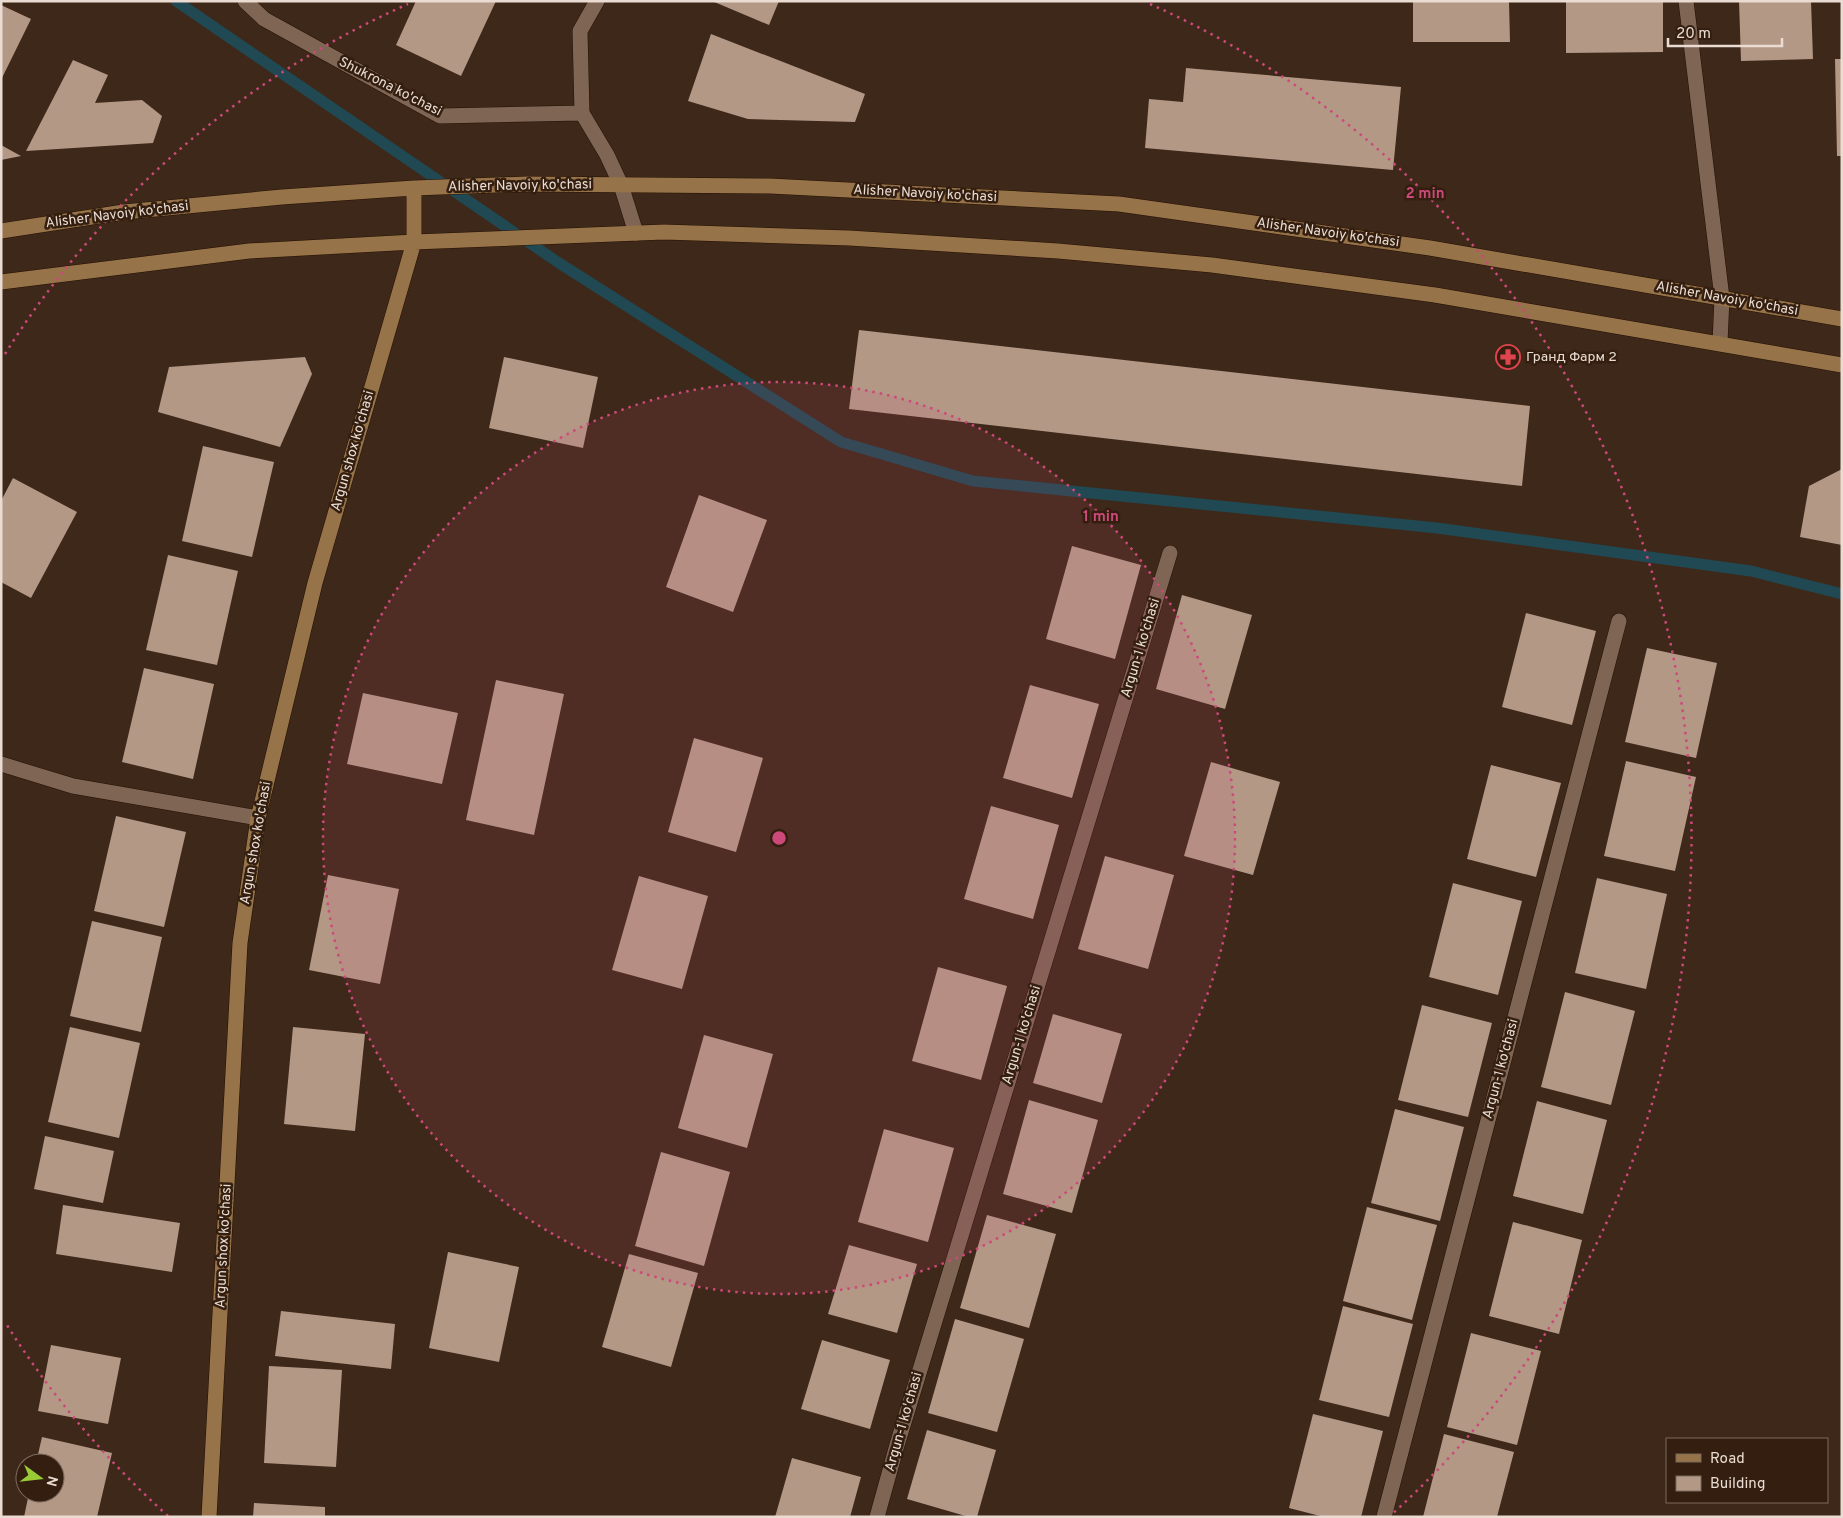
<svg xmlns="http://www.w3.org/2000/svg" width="1843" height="1518" font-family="Overpass,sans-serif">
  <rect width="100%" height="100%" fill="#3e2819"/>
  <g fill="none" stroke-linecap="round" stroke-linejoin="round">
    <path stroke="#204953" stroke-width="11" d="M176 1 559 263 841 442 973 481 1437 528 1751 571 1842 594"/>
  </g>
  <path fill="#b39886" d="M416 1H496L461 76 396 45Z
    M712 1H779L769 25Z
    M1413 1H1509L1510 42H1413Z
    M1566 1H1663V52L1566 53Z
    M1739 1H1811L1813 59 1741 61Z
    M1 5 31 19 1 80Z
    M711 34 865 94 855 122 748 119 688 101Z
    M1835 59H1842V156H1837Z
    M73 60 108 75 95 103 142 100 162 116 153 143 26 151Z
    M1186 68 1401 87 1393 170 1145 148 1149 99 1183 102Z
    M1 145 21 156 1 160Z
    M859 330 1530 406 1522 486 849 409Z
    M305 357 312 374 280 447 158 412 169 367Z
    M504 357 598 377 583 448 489 428Z
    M203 446 274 462 252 557 182 541Z
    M1842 469V545L1800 537 1809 486Z
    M13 478 77 512 31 598 1 582V501Z
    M699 495 767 520 733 612 666 587Z
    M1072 546 1141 565 1115 659 1046 639Z
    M168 555 238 571 217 665 146 650Z
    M1182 595 1252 615 1225 709 1156 689Z
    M1526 613 1596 631 1572 725 1502 707Z
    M1647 648 1717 663 1696 758 1625 742Z
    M144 668 214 684 193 779 122 762Z
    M496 680 564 694 534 835 466 820Z
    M1030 685 1099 704 1072 798 1003 778Z
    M363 693 458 713 442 784 347 764Z
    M694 738 763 758 736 852 668 832Z
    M1626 761 1696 777 1675 871 1604 856Z
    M1211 762 1280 782 1253 875 1184 856Z
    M1491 765 1561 783 1536 877 1467 859Z
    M991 806 1059 825 1033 919 964 899Z
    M116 816 186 832 164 927 94 911Z
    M1105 856 1174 875 1148 969 1078 949Z
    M328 875 399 889 380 984 309 970Z
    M639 876 708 896 682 989 612 970Z
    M1597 878 1667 894 1646 989 1575 973Z
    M1453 883 1522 901 1498 995 1429 977Z
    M92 921 162 937 141 1032 70 1016Z
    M938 967 1007 986 981 1080 912 1061Z
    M1565 992 1635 1011 1611 1105 1541 1087Z
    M1422 1005 1492 1023 1468 1117 1398 1100Z
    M1053 1014 1122 1034 1102 1103 1033 1083Z
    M70 1027 140 1043 119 1138 48 1122Z
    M293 1027 365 1034 355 1131 284 1124Z
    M704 1035 773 1054 747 1148 678 1128Z
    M1029 1100 1098 1120 1072 1213 1003 1194Z
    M1537 1101 1607 1120 1583 1214 1513 1196Z
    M1395 1109 1464 1127 1440 1221 1371 1203Z
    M884 1129 954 1148 928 1242 858 1222Z
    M45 1136 114 1151 103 1203 34 1189Z
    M661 1152 730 1172 704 1266 635 1246Z
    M63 1205 180 1223 172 1272 56 1254Z
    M1367 1207 1437 1225 1412 1320 1343 1301Z
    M987 1215 1056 1234 1029 1328 960 1308Z
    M1513 1222 1582 1240 1559 1334 1489 1316Z
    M849 1245 917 1264 897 1333 828 1314Z
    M448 1252 519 1267 499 1362 429 1348Z
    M629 1254 698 1273 671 1367 602 1347Z
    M1343 1306 1413 1324 1389 1417 1319 1400Z
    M281 1311 395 1324 391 1369 275 1356Z
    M955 1319 1024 1339 997 1432 928 1413Z
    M1471 1333 1541 1351 1517 1445 1447 1427Z
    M822 1340 890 1360 870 1429 801 1409Z
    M51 1345 121 1358 108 1424 38 1411Z
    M269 1366 342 1370 336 1467 264 1463Z
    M1313 1414 1383 1431 1361 1517H1324L1289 1508Z
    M927 1430 996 1450 977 1517H969L907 1499Z
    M1444 1434 1514 1452 1497 1517H1423Z
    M42 1437 112 1453 97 1517H24L29 1493H55V1463H36Z
    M792 1458 861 1477 850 1517H775Z
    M254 1503 325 1507V1517H253Z"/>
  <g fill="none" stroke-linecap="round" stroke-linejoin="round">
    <defs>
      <path id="street" d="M245 1 264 19 440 116 582 113
        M597 1 580 31 582 113 607 155 621 185 636 233
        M1686 1 1722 298 1720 343
        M1 764 73 786 258 818
        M877 1517 897 1445 1170 553
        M1384 1517 1619 621"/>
      <path id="secondary" d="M1 231 124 212 282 197 414 188 526 184 770 186 1119 204 1430 248 1842 319
        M1 282 249 251 414 242 664 232 849 238 1058 251 1212 265 1435 295 1842 365
        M209 1517 240 943 258 818 315 583 414 242V188"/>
    </defs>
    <use href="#street" stroke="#241003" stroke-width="16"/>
    <use href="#secondary" stroke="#241003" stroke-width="16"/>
    <use href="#street" stroke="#7e6554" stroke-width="15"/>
    <use href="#secondary" stroke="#967349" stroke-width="15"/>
  </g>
  <circle cx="779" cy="838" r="456" fill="#cc4979" fill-opacity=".12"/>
  <g fill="none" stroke="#cc4979" stroke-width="2.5" stroke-dasharray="2.5 5">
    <circle cx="779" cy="838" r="456"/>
    <path d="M168 1516A913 913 0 0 1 5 1322M5 354A913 913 0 0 1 408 4M1150 4A913 913 0 0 1 1390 1516"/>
  </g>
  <defs>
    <symbol id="pharmacy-ring" viewBox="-11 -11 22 22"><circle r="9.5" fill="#331e0f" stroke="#e0444e" stroke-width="1.5"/><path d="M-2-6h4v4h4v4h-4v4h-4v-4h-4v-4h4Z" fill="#e0444e"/></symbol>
  </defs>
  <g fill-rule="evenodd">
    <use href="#pharmacy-ring" x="1494" y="343" width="28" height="28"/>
  </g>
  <g text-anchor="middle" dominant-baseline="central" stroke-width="5" stroke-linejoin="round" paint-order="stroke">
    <g font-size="14" fill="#eadcd2" stroke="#331e0f">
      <text transform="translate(390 87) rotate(27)">Shukrona ko'chasi</text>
      <text transform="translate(520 186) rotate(-1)">Alisher Navoiy ko'chasi</text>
      <text transform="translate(925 194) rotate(3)">Alisher Navoiy ko'chasi</text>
      <text transform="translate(117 215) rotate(-7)">Alisher Navoiy ko'chasi</text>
      <text transform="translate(1328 233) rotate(8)">Alisher Navoiy ko'chasi</text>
      <text transform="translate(1727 299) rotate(10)">Alisher Navoiy ko'chasi</text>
      <text transform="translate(353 451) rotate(-74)">Argun shox ko'chasi</text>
      <text transform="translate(1141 648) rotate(-73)">Argun-1 ko'chasi</text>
      <text transform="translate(256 843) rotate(-80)">Argun shox ko'chasi</text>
      <text transform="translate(1022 1035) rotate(-73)">Argun-1 ko'chasi</text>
      <text transform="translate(1501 1069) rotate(-75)">Argun-1 ko'chasi</text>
      <text transform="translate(224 1246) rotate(-87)">Argun shox ko'chasi</text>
      <text transform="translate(904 1422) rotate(-74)">Argun-1 ko'chasi</text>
    </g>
    <g font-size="14" fill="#eadcd2" stroke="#331e0f" text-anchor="start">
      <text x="1526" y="357">Гранд Фарм 2</text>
    </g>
  </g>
  <circle cx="779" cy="838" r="8" fill="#cc4979" stroke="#331e0f" stroke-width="2.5"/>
  <g font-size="15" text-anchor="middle" font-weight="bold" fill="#cc4979" stroke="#331e0f" stroke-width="5" stroke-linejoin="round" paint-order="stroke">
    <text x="1425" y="198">2 min</text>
    <text x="1101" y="521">1 min</text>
  </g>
  <rect width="1843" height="1518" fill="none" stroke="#eadcd2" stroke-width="5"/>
  <rect x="1666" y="1438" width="162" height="65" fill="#331e0f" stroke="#7c6a5d"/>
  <rect x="1676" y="1454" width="25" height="8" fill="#967349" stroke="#7c6a5d"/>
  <text x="1710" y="1463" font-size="15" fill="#eadcd2">Road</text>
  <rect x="1676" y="1476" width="25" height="15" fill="#b39886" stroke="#7c6a5d"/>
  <text x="1710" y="1488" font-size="15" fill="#eadcd2">Building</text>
  <g transform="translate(40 1478) rotate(105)"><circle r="24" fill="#331e0f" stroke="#7c6a5d"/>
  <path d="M0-4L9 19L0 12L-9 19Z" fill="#99cb36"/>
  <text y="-8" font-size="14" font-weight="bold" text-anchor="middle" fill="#eadcd2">N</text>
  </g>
  <path d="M1668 38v8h114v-8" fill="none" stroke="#eadcd2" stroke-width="2.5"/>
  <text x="1676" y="38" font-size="15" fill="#eadcd2" stroke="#331e0f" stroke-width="4" paint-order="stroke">20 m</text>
</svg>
